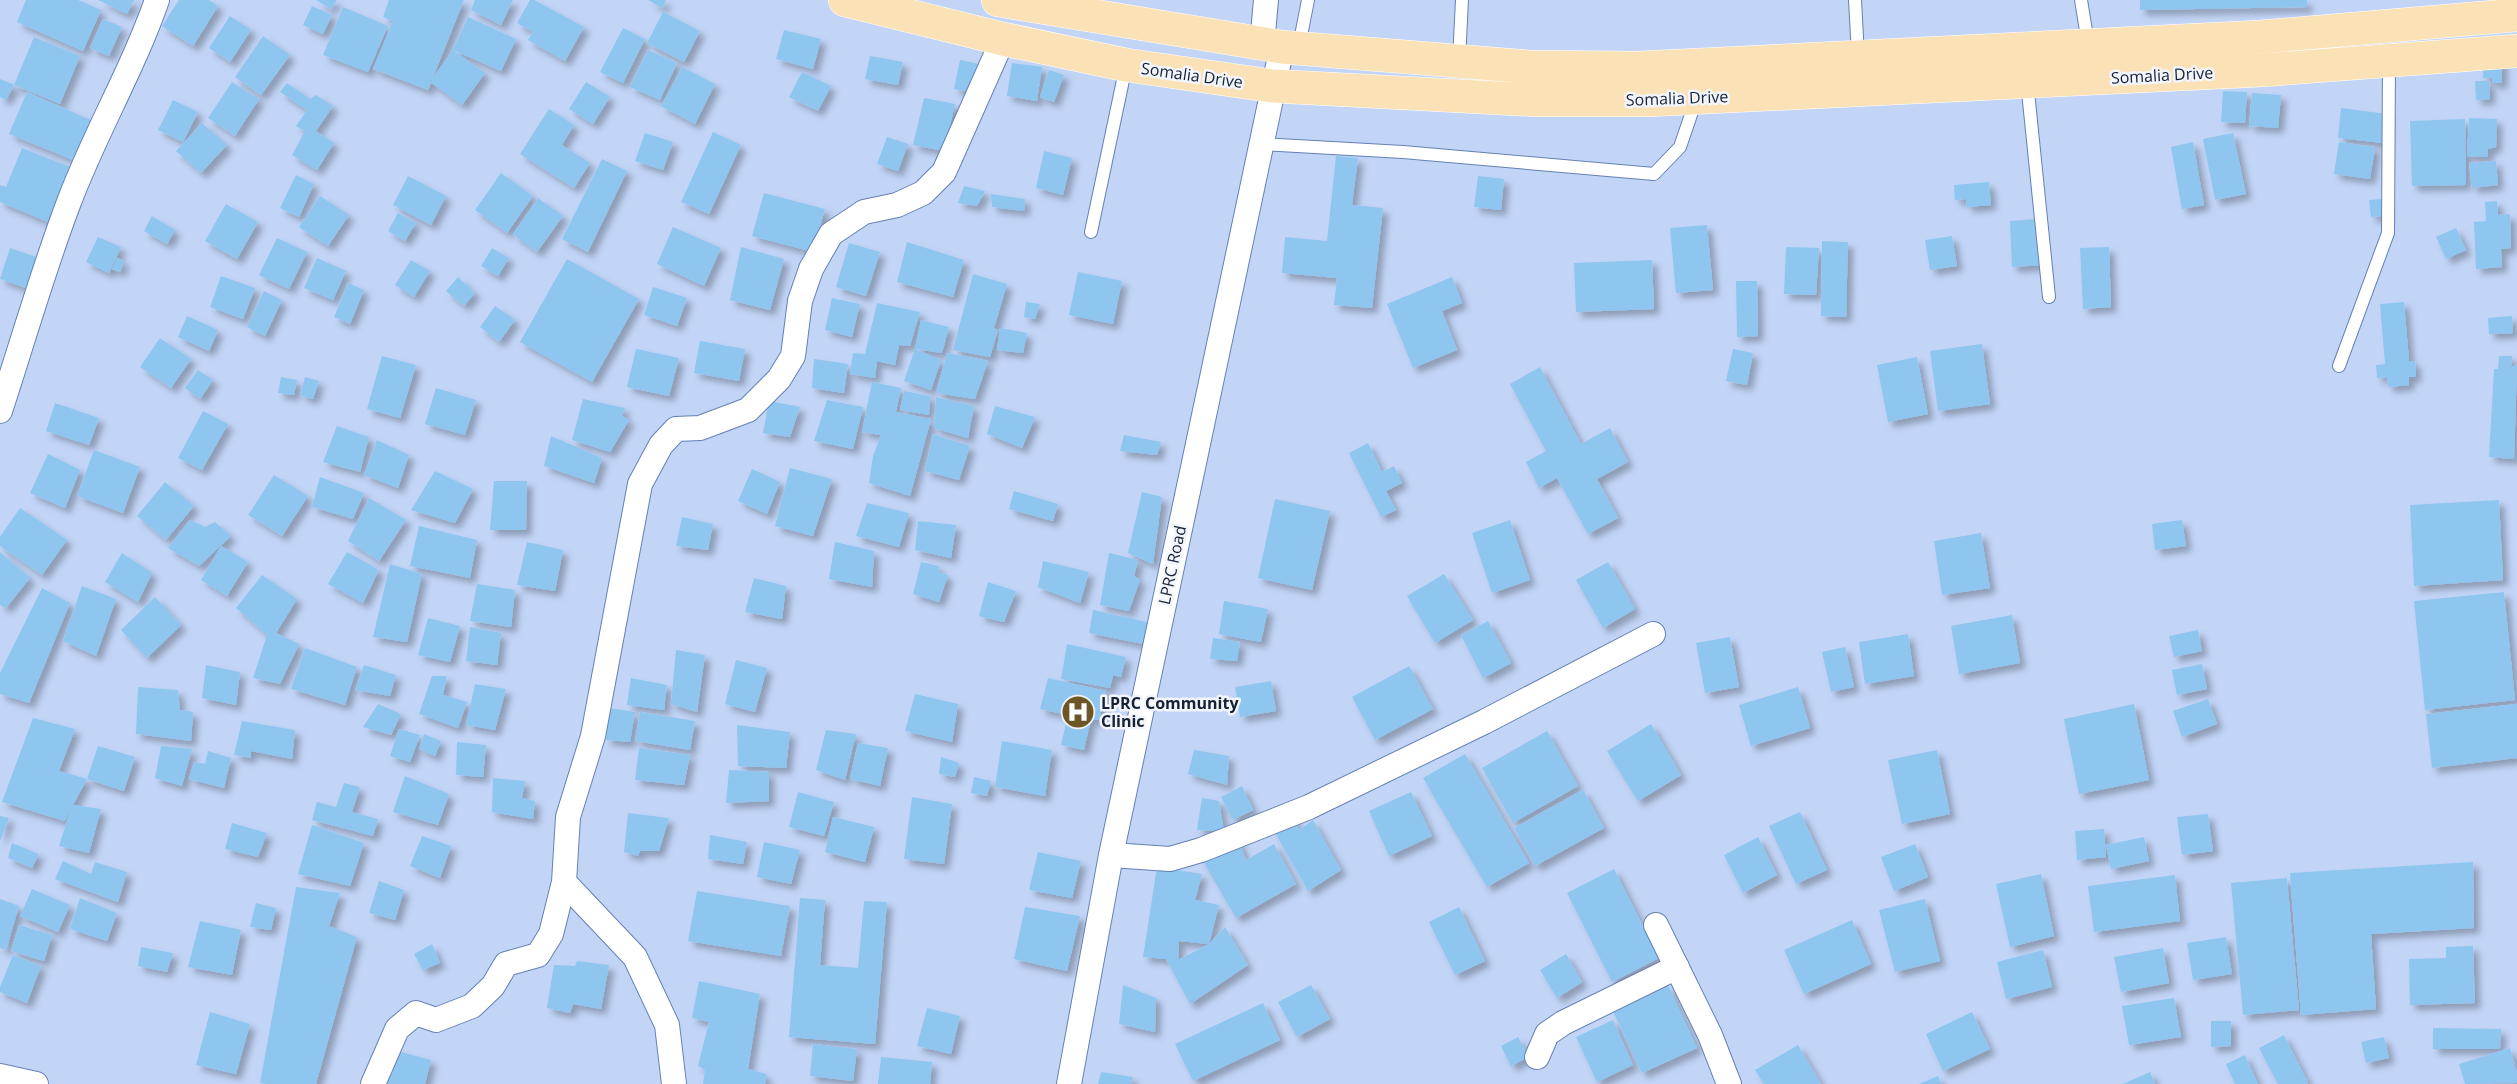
<svg xmlns="http://www.w3.org/2000/svg" width="2517" height="1084" font-family="'Open Sans',sans-serif">
  <defs>
    <filter id="shadow"><feDropShadow dx="5.5" dy="5.5" stdDeviation="3" flood-color="#0004"/></filter>
  </defs>
  <rect width="100%" height="100%" fill="#c2d5f7"/>
  <path fill="#8ec6f0" fill-rule="evenodd" filter="url(#shadow)" d="M26 0H78L101 10 83 51 17 22Z
    M98 0H134L127 14Z
    M179 0H209L218 6 193 46 162 26Z
    M316 0H337L331 9Z
    M389 0H464L428 90 373 69 393 21 383 17Z
    M475 0H513L501 25 471 10Z
    M530 0H534L584 27 565 61 528 40 533 32 517 23Z
    M648 0H666L662 8Z
    M2140 0H2307V7L2140 10Z
    M312 6 332 15 323 34 303 25Z
    M343 7 388 26 368 72 323 55Z
    M663 12 700 31 684 62 647 43Z
    M230 16 251 30 230 62 209 48Z
    M468 17 516 39 501 71 453 50Z
    M103 19 122 27 109 56 90 48Z
    M623 28 645 39 623 83 600 72Z
    M784 30 821 39 813 69 776 59Z
    M263 36 290 55 261 95 235 77Z
    M34 37 80 56 60 104 14 85Z
    M453 50 485 73 462 105 430 82Z
    M648 50 677 63 660 100 630 87Z
    M870 56 903 62 898 85 865 79Z
    M960 60 979 64 973 92 954 89Z
    M2483 60H2502V83H2492V78H2483Z
    M1012 63 1042 67 1037 101 1007 96Z
    M682 67 715 84 695 124 661 106Z
    M1049 70 1064 75 1054 102 1040 97Z
    M802 72 831 86 818 111 789 97Z
    M0 79 14 85 6 100 0 97Z
    M2475 81H2489L2490 99 2476 100Z
    M232 82 259 99 235 136 208 118Z
    M586 82 610 97 593 124 569 109Z
    M287 83 310 99 316 95 333 106 316 131 334 143 317 170 292 155 305 131 296 126 307 110 280 92Z
    M2223 91 2247 92 2245 123 2221 122Z
    M27 92 100 124 83 164 9 134Z
    M2252 93 2281 95 2278 128 2249 126Z
    M924 98 955 104 944 151 913 145Z
    M173 100 198 112 183 142 158 130Z
    M2341 108 2387 114 2383 143 2338 138Z
    M549 109 574 125 562 145 590 163 574 188 520 154Z
    M2469 118 2497 119 2496 147 2488 149V157L2467 156Z
    M2465 119 2466 185 2412 186 2410 121Z
    M202 123 227 145 201 173 176 151Z
    M713 132 741 145 709 214 681 202Z
    M645 133 673 142 663 170 635 161Z
    M2233 133 2246 194 2215 200 2203 139Z
    M887 137 908 144 898 171 877 164Z
    M2193 142 2204 205 2182 209 2171 147Z
    M2339 142 2375 147 2370 179 2334 174Z
    M22 148 70 167 48 222 0 202V185L6 187Z
    M1044 151 1072 158 1063 195 1036 188Z
    M1336 156 1358 158 1352 205 1383 208 1372 308 1334 305 1337 278 1282 273 1285 237 1327 241Z
    M602 159 627 171 588 252 562 239Z
    M2496 161 2498 185 2472 188 2469 163Z
    M501 173 533 196 507 233 475 210Z
    M296 175 314 184 299 217 280 208Z
    M408 176 446 196 431 225 393 205Z
    M1478 176 1504 179 1501 210 1474 207Z
    M1989 182 1991 205 1967 207 1966 199 1955 200 1954 185Z
    M964 186 985 191 977 206 958 203Z
    M764 193 825 209 813 252 752 236Z
    M991 194 1025 199 1024 211 992 207Z
    M320 196 349 215 328 246 299 227Z
    M538 198 563 216 537 252 513 234Z
    M2384 199 2386 216 2371 217 2369 200Z
    M2497 201 2498 215 2510 214 2511 248 2501 249 2502 267 2476 269 2474 222 2486 221 2485 202Z
    M226 204 258 222 237 259 205 241Z
    M398 213 416 223 405 241 388 231Z
    M152 216 175 230 167 244 144 231Z
    M2038 219 2041 265 2012 267 2010 221Z
    M1707 225 1713 290 1676 293 1670 228Z
    M673 227 721 248 704 286 657 264Z
    M2456 228 2466 250 2446 259 2436 237Z
    M1952 236 1957 266 1930 270 1925 240Z
    M98 237 121 247 109 273 86 262Z
    M277 238 307 252 289 289 259 275Z
    M1822 241 1848 242 1846 317 1821 316Z
    M907 242 964 260 953 297 897 282Z
    M849 243 880 252 866 296 836 287Z
    M741 247 784 259 770 310 730 300Z
    M1786 247 1819 248 1816 295 1784 294Z
    M2109 247 2111 307 2083 309 2080 248Z
    M10 248 36 257 26 288 0 279Z
    M492 248 509 258 498 276 481 266Z
    M117 258 124 261 120 272 112 269Z
    M317 258 346 271 333 300 304 288Z
    M567 259 639 299 592 382 520 342Z
    M411 260 430 271 414 297 395 285Z
    M1652 260 1654 309 1576 312 1574 263Z
    M1078 272 1122 281 1113 324 1069 315Z
    M973 274 1007 284 994 328 998 330 990 357 953 350Z
    M221 276 255 288 243 319 210 307Z
    M458 277 475 293 464 306 446 291Z
    M1452 277 1462 303 1442 311 1457 350 1413 368 1387 304Z
    M1736 281H1757L1758 336 1737 337Z
    M348 283 364 290 350 324 334 317Z
    M653 287 687 298 677 326 644 315Z
    M264 291 282 300 265 336 247 327Z
    M832 298 860 304 852 337 825 330Z
    M1026 302 1040 304 1035 319 1024 317Z
    M2404 302 2409 361H2415L2416 377H2409V385L2388 387 2387 377 2377 378 2376 365 2385 364 2380 304Z
    M877 303 920 312 910 346 899 345 895 365 877 361 875 378 850 374 853 353 865 354Z
    M495 306 515 320 499 342 480 327Z
    M187 316 218 330 209 351 178 337Z
    M2512 316 2513 333 2489 334 2488 318Z
    M921 320 949 327 942 353 915 349Z
    M1000 328 1027 333 1023 353 997 350Z
    M160 338 191 359 171 388 140 367Z
    M700 341 745 349 739 381 694 373Z
    M1982 344 1990 404 1938 411 1930 351Z
    M636 349 679 358 669 396 627 387Z
    M915 349 941 360 931 390 904 381Z
    M1733 349 1753 353 1747 385 1726 381Z
    M947 353 988 361 975 399 936 393Z
    M382 356 416 365 400 418 367 409Z
    M2499 356H2512L2511 367 2517 365 2514 459 2489 457 2494 369H2498Z
    M1917 357 1928 414 1888 422 1877 365Z
    M814 359 848 364 844 393 812 388Z
    M1540 367 1581 444 1610 428 1628 462 1597 479 1618 518 1588 534 1557 478 1539 488 1526 462 1546 451 1510 384Z
    M198 370 213 380 200 399 185 388Z
    M281 377 297 380 294 395 278 393Z
    M305 377 319 381 313 399 300 395Z
    M872 382 901 388 896 412 931 419 910 496 869 483 873 456 881 435 862 432Z
    M436 388 476 400 465 435 425 424Z
    M904 391 930 396 929 415 900 410Z
    M936 397 974 406 968 438 934 428Z
    M583 399 625 408 622 416 629 420 610 452 572 440Z
    M827 400 863 407 853 449 814 441Z
    M769 401 800 407 790 437 763 433Z
    M55 403 99 418 89 445 46 431Z
    M995 406 1035 417 1022 448 987 434Z
    M203 411 228 424 202 470 178 458Z
    M337 426 369 437 360 472 323 462Z
    M933 434 970 446 959 480 925 471Z
    M1124 435 1161 442 1157 455 1120 451Z
    M551 436 602 458 594 483 544 466Z
    M377 440 409 455 398 488 364 475Z
    M1368 443 1382 472 1394 466 1402 483 1386 491 1396 510 1381 517 1349 453Z
    M94 450 140 467 123 513 77 496Z
    M48 454 80 470 65 508 30 493Z
    M790 468 832 479 813 536 775 526Z
    M752 469 780 482 767 514 738 501Z
    M435 471 473 489 455 523 411 510Z
    M274 475 308 496 282 536 248 515Z
    M320 477 364 493 353 519 312 507Z
    M494 481H527L526 530H490Z
    M165 482 194 506 166 540 137 516Z
    M1014 491 1058 504 1053 521 1009 509Z
    M1142 492 1162 497 1153 564 1128 553Z
    M369 498 406 520 379 561 348 541Z
    M1275 499 1330 511 1312 590 1258 578Z
    M2499 500 2503 580 2414 586 2410 505Z
    M867 503 909 513 899 547 856 536Z
    M20 508 67 540 42 575 0 546V537Z
    M682 517 713 524 708 550 676 546Z
    M190 520 205 527 215 522 231 536 199 566 168 548Z
    M1510 520 1530 580 1492 593 1472 533Z
    M2182 520 2186 546 2155 550 2152 524Z
    M918 521 956 525 951 558 915 550Z
    M419 526 477 540 470 578 410 566Z
    M1981 533 1990 588 1942 595 1934 541Z
    M527 542 563 550 555 591 517 585Z
    M835 542 874 551 872 587 829 579Z
    M221 546 248 562 227 596 201 580Z
    M0 552 30 578 6 608 0 605Z
    M347 552 379 570 363 603 328 584Z
    M122 553 152 573 138 602 105 582Z
    M1109 553 1138 560 1134 576 1140 580 1129 611 1100 605Z
    M1043 561 1089 572 1080 603 1038 587Z
    M921 562 939 566 938 572 948 575 939 602 913 594Z
    M1608 562 1635 609 1603 628 1576 580Z
    M390 564 422 574 407 642 373 637Z
    M1444 574 1473 620 1435 643 1407 596Z
    M262 575 297 599 276 633 299 644 280 684 253 678 267 635 236 608Z
    M754 578 786 586 782 619 745 612Z
    M988 582 1016 591 1004 622 979 616Z
    M477 584 515 590 511 627 470 621Z
    M82 586 116 599 96 656 63 641Z
    M42 588 70 603 29 703 0 694V673Z
    M2504 592 2515 700 2425 710 2414 601Z
    M155 597 181 625 147 658 121 630Z
    M1224 601 1268 609 1261 642 1219 634Z
    M1093 610 1147 622 1143 644 1089 633Z
    M2012 615 2020 663 1959 674 1951 626Z
    M428 618 460 626 450 662 418 655Z
    M1488 621 1511 663 1483 678 1461 635Z
    M470 627 501 633 497 665 466 661Z
    M2198 630 2202 651 2174 657 2169 636Z
    M1908 634 1914 676 1865 684 1859 642Z
    M1730 637 1739 687 1705 693 1696 643Z
    M1213 638 1240 642 1237 661 1210 659Z
    M1067 644 1126 657 1121 677 1113 675 1110 688 1061 679Z
    M1845 647 1854 687 1831 692 1822 652Z
    M305 648 357 667 345 705 291 689Z
    M676 650 705 655 697 712 671 704Z
    M736 660 767 668 755 712 725 704Z
    M2202 664 2207 689 2177 695 2172 670Z
    M206 665 240 672 236 705 202 698Z
    M364 665 396 675 390 696 355 690Z
    M1409 666 1433 709 1375 740 1352 697Z
    M432 676H447L443 695 467 702 458 728 419 714Z
    M631 678 667 685 664 710 627 705Z
    M1048 678 1106 691 1099 720 1091 719 1084 750 1061 745 1068 715 1040 709Z
    M1271 681 1276 711 1240 717 1235 687Z
    M475 684 506 689 495 730 466 725Z
    M138 687 178 690 180 710 193 712 191 741 136 734Z
    M1798 687 1810 728 1751 746 1739 705Z
    M915 694 958 704 952 742 905 731Z
    M2208 699 2217 724 2182 737 2173 711Z
    M378 704 401 714 391 735 363 727Z
    M2134 704 2149 780 2079 794 2064 719Z
    M2517 704V758L2432 768 2426 714Z
    M609 708 635 712 630 742 606 740Z
    M640 712 695 721 690 750 635 741Z
    M33 718 75 729 59 771 87 779 73 805 101 809 89 853 59 846 71 808 65 821 2 802Z
    M242 721 295 730 292 759 251 751V758L234 755Z
    M1651 724 1681 775 1638 801 1607 751Z
    M737 725 790 732 786 768 738 766Z
    M399 729 420 735 410 762 390 756Z
    M826 730 856 734 845 780 816 770Z
    M1547 731 1578 786 1513 823 1482 768Z
    M424 734 441 741 435 756 419 749Z
    M1002 741 1052 750 1045 796 995 787Z
    M457 742 486 745 483 777 456 775Z
    M858 743 888 748 880 786 850 779Z
    M98 746 135 757 124 791 87 779Z
    M161 746 192 749 182 786 155 778Z
    M639 748 690 755 684 785 635 780Z
    M1194 750 1229 756 1227 785 1188 774Z
    M1937 750 1950 814 1902 824 1888 760Z
    M208 751 231 758 224 788 189 779 194 762 205 764Z
    M1465 754 1529 863 1487 887 1423 778Z
    M941 757 959 763 955 777 939 774Z
    M729 770 769 772V801L726 803Z
    M405 776 449 794 438 825 393 812Z
    M974 777 991 781 987 796 971 793Z
    M493 778 525 781 522 798 535 801 533 819 492 812Z
    M344 783 360 787 352 812 378 819 373 836 312 820 317 802 336 807Z
    M1242 786 1253 810 1233 820 1221 797Z
    M1583 790 1604 828 1535 866 1514 828Z
    M798 792 834 802 824 836 789 827Z
    M1411 792 1432 836 1389 856 1369 811Z
    M912 797 952 804 944 864 904 859Z
    M1202 798 1219 801 1224 831 1197 830Z
    M1800 812 1827 870 1796 884 1769 826Z
    M628 813 669 818 659 851H640L638 856 624 852Z
    M2208 814 2213 851 2182 855 2177 817Z
    M0 816 9 818 0 841Z
    M1293 816 1299 830 1313 820 1341 870 1308 891 1272 827Z
    M833 817 874 827 865 862 825 852Z
    M232 823 267 833 258 857 225 849Z
    M312 825 364 843 350 886 298 874Z
    M2104 829 2106 857 2077 860 2075 831Z
    M710 835 747 842 743 864 708 859Z
    M422 836 451 846 440 878 410 866Z
    M1758 837 1777 875 1743 893 1724 855Z
    M2144 837 2149 861 2111 869 2106 845Z
    M1237 838 1246 860 1274 844 1296 884 1236 918 1200 856Z
    M764 842 800 850 791 884 757 877Z
    M12 843 39 854 32 868 8 858Z
    M1915 844 1928 877 1894 891 1881 857Z
    M1038 852 1081 861 1072 898 1029 890Z
    M63 861 91 874 95 862 127 872 118 902 55 879Z
    M2473 862 2474 928 2371 934 2376 1009 2301 1015 2290 873Z
    M1157 867 1202 874 1195 900 1219 905 1209 944 1225 927 1248 965 1190 1004 1166 959 1143 957ZM1179 941 1209 944 1178 960Z
    M1614 869 1659 958 1612 982 1567 893Z
    M2041 874 2054 936 2010 947 1996 884Z
    M2175 875 2180 921 2094 932 2088 886Z
    M2287 878 2299 1010 2243 1015 2231 883Z
    M379 881 404 890 395 920 369 913Z
    M296 887 340 893 329 926 357 937 316 1084H266L260 1083Z
    M32 889 70 905 58 932 20 916Z
    M697 891 790 906 781 956 688 941Z
    M80 898 117 913 107 941 70 929Z
    M800 898 825 900 820 965 858 968 864 901 887 902 875 1044 789 1037Z
    M0 899 19 906 6 950 0 948Z
    M1925 899 1940 961 1895 972 1879 910Z
    M256 903 276 908 271 930 250 927Z
    M1025 907 1080 916 1067 971 1014 959Z
    M1459 907 1485 961 1455 975 1429 922Z
    M1852 920 1871 964 1804 994 1784 950Z
    M200 921 241 930 232 975 188 967Z
    M19 925 52 935 44 961 11 951Z
    M2226 937 2232 974 2193 980 2187 943Z
    M432 944 440 963 423 970 414 954Z
    M2473 946 2475 1003 2410 1005 2409 959 2446 958V947Z
    M141 947 173 953 167 972 138 966Z
    M2163 948 2169 983 2121 992 2114 957Z
    M2043 950 2052 987 2006 999 1997 962Z
    M1566 954 1582 982 1557 998 1540 970Z
    M13 955 41 966 27 1003 0 992V987Z
    M577 961 609 965 601 1009 573 1004 570 1013 547 1008 554 965 575 966Z
    M699 981 760 994 748 1069 766 1074 765 1084H703L705 1070 698 1066 709 1022 692 1018Z
    M1123 985 1156 998 1155 1032 1119 1024Z
    M1311 985 1330 1019 1297 1037 1278 1002Z
    M1668 985 1697 1048 1642 1073 1613 1011Z
    M2174 998 2181 1037 2129 1045 2122 1006Z
    M1263 1003 1280 1040 1193 1081 1175 1044Z
    M927 1008 960 1016 951 1054 917 1046Z
    M210 1012 250 1024 236 1074 196 1065Z
    M1972 1012 1990 1049 1943 1071 1926 1034Z
    M1613 1020 1633 1065 1597 1082 1576 1037Z
    M2211 1021H2231V1046L2211 1047Z
    M2433 1028 2501 1029 2500 1049H2433Z
    M2284 1035 2308 1083 2306 1084H2278L2259 1048Z
    M1518 1037 1529 1057 1511 1066 1501 1046Z
    M2384 1037 2389 1058 2366 1063 2361 1042Z
    M813 1044 857 1049 853 1081 810 1076Z
    M1798 1045 1821 1084H1764L1755 1070Z
    M2510 1048 2517 1073V1083L2465 1084 2459 1064Z
    M393 1050 431 1060 425 1084H382Z
    M2245 1055 2258 1084H2235L2226 1064Z
    M881 1057 932 1062 930 1084H878Z
    M1101 1072 1133 1077 1131 1084H1098Z
    M2150 1072 2155 1084H2123Z
    M1938 1076 1941 1084H1919Z"/>
  <g fill="none" stroke-linecap="round" stroke-linejoin="round">
    <defs>
      <path id="lane" d="M1855 0 1858 56
        M2081 0 2088 43
        M1299 46 1308 0
        M1459 60 1462 0
        M2027 82 2049 297
        M1260 144 1403 152 1654 174 1680 147 1696 100
        M1091 232 1126 66
        M2339 366 2388 233 2389 62"/>
      <path id="street" d="M1262 44 1266 0
        M0 411C23 341 43 270 69 202 95 133 133 69 157 0
        M1111 855 1170 859 1201 850 1309 807 1484 722 1653 634
        M564 882 635 957 667 1025 674 1084
        M1656 925 1710 1035 1729 1084
        M1537 1057 1547 1034 1563 1023 1677 967
        M0 1076 36 1084
        M373 1084 397 1029 416 1013 436 1020 472 1006 493 986 506 964 538 955 551 934 564 882 568 817 593 736 640 484 661 445 676 429 700 428 748 410 779 379 793 356 800 301 811 269 831 234 864 212 897 205 923 193 944 172 1003 39
        M1069 1084 1111 855 1282 47"/>
      <path id="primary" d="M845 0 1003 39 1126 65 1272 86 1537 100H1649L2263 70 2517 51
        M998 0 1282 47 1530 67 1638 68 2260 37 2517 15"/>
    </defs>
    <use href="#lane" stroke="#6481b5" stroke-width="14"/>
    <use href="#street" stroke="#6481b5" stroke-width="26"/>
    <use href="#primary" stroke="#fff" stroke-width="34"/>
    <use href="#lane" stroke="#fff" stroke-width="12"/>
    <use href="#street" stroke="#fff" stroke-width="24"/>
    <use href="#primary" stroke="#fbe2b6" stroke-width="33"/>
  </g>
  <defs>
    <symbol id="hospital-disc" viewBox="-11 -11 22 22"><circle r="9.5" fill="#6e5526" stroke="#f2f5fb"/><path d="M-5-5h3v3.5h4V-5h3V5h-3V1.5h-4V5h-3Z" fill="#fff"/></symbol>
  </defs>
  <g fill-rule="evenodd">
    <use href="#hospital-disc" x="1059" y="693" width="38" height="38"/>
  </g>
  <g text-anchor="middle" dominant-baseline="central" stroke-width="5" stroke-linejoin="round" paint-order="stroke">
    <g font-size="16" fill="#152135" stroke="#f2f5fb">
      <text transform="translate(1192 75) rotate(8)">Somalia Drive</text>
      <text transform="translate(2162 75) rotate(-3)">Somalia Drive</text>
      <text transform="translate(1677 98) rotate(-2)">Somalia Drive</text>
      <text transform="translate(1172 565) rotate(-78)">LPRC Road</text>
    </g>
    <g font-size="16" font-weight="bold" fill="#152135" stroke="#f2f5fb" text-anchor="start">
      <text x="1101" y="703">LPRC Community<tspan x="1101" dy="18">Clinic</tspan></text>
    </g>
  </g>
</svg>
